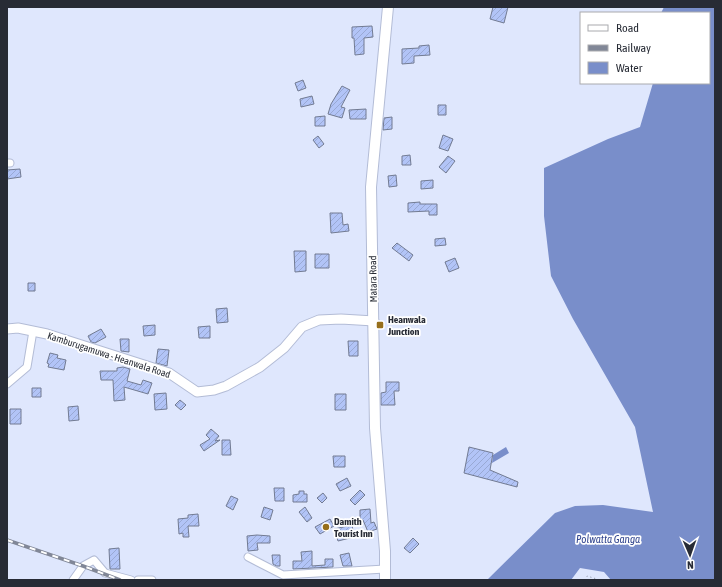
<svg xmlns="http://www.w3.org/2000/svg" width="722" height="587" font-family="'Asap Condensed',sans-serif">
  <defs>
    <pattern id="building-hatch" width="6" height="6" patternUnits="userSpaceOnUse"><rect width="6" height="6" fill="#b2c4f7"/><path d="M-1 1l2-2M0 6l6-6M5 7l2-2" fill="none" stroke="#99a9d4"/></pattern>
  </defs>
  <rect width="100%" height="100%" fill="#dfe7fd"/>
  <path fill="#798eca" d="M664 7H715V580H611L604 572 580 568 571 580H487L555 513 575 506 603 505 653 512 635 427 573 319 551 276 544 216V168L608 139 640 127 653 83H709V13H661Z
    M506 447 509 453 492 463 493 455Z"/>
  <path fill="url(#building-hatch)" stroke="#727b92" d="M493 7H508L504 23 490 19Z
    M372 26 373 37 364 38V54L355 55 354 38H352V27Z
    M429 45 430 55 414 56V63L402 64V49L419 48V46Z
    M303 80 306 88 298 91 295 83Z
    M342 86 350 90 341 107 345 108 342 118 328 114 331 104Z
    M312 96 314 104 301 107 300 99Z
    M438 105H446V115H438Z
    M366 109V119H350L349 110Z
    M325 116V126H315V117Z
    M392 117V129L383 130 384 118Z
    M443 135 453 139 448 151 439 148Z
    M318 136 324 144 319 148 313 140Z
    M410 155 411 165H402V156Z
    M448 156 455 161 446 173 439 167Z
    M20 169 21 177 7 179V170Z
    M396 175 397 186 389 187 388 176Z
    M433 180V188L421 189V181Z
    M420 202V204H437V215H429V211L408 212V203Z
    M330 213H342L343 225 348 224 349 231 331 233Z
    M445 238 446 245 435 246V239Z
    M397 243 413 255 409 261 392 248Z
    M294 251H306V271L295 272Z
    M315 254H329V268H315Z
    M455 258 459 268 449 272 445 262Z
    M28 283H35V291H28Z
    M227 308 228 322 217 323 216 309Z
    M155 325V335L144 336 143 326Z
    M210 326V338H199L198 327Z
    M101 329 106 337 95 343 91 342 88 336Z
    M120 339H129V352L121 351Z
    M348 341H358V356H349Z
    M158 349 169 350 167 366 156 363Z
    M50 353 58 355 57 358 66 360 64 370 48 367 49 364 47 363Z
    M123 367 130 369 127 381 141 385 143 380 152 383 148 394 124 387 125 400 114 401 113 380H101L100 371H117V368Z
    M386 382H399V391H394L395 405H381V393L386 392Z
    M32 388H41V397H32Z
    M166 393 167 409 155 410 154 394Z
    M335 394H346V410H335Z
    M180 400 186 405 181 410 175 405Z
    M78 406 79 420 69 421 68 407Z
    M10 409H21V424H10Z
    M211 429 219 436 215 441 220 440 204 451 200 445 210 439 206 435Z
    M222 440H230L231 455H222Z
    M469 447 493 453 490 470 518 482 517 487 464 473Z
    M333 456H345V467H334Z
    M347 478 351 486 340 491 336 484Z
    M274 488H284V501H275Z
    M360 490 365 495 355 505 350 500Z
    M299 491H304V494H307V502H293V495L299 494Z
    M323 493 327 498 322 503 317 498Z
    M231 496 238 499 233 510 226 506Z
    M264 507 273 510 270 520 261 517Z
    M305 507 312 518 307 522 299 512Z
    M370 509 371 523 374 522 377 529 368 532 363 520H360V510Z
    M198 514 199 526H188L189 537H183V533L179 534 178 519 188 518V515Z
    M330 519 334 526 320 534 315 527Z
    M352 525 354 537 338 541 334 529Z
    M257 535 270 536V543H257L258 550 248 551 247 536Z
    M413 538 419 544 410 553 404 548Z
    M119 548 120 569H110L109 549Z
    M312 551V566L325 565V559H333V567L293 569V561H302L301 552Z
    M349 553 352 566H343L340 555Z
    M272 555H280V566H276L273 564Z"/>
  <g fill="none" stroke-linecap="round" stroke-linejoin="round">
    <defs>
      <path id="minor" d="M7 163H10
        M7 384 27 367 33 331
        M248 557 283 575 385 569
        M73 580 83 566 94 560 105 573 131 580
        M138 580H152"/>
      <path id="major" d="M7 329 18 328 47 334 169 373 197 392 214 390 226 386 260 367 284 348 302 327 319 320 341 319 374 321"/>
      <path id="highway" d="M385 580V551L375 428 371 187 388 7"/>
    </defs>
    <use href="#minor" stroke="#b3bcd6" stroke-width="9"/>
    <use href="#major" stroke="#b3bcd6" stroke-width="11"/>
    <use href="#highway" stroke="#b3bcd6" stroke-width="12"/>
    <path stroke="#828898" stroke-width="1" stroke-dasharray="1 3" stroke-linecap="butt" d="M585 580 587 576 600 580"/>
    <use href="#minor" stroke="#fff" stroke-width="7"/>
    <use href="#major" stroke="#fff" stroke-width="9"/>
    <use href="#highway" stroke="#fff" stroke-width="10"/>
    <defs>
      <path id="rail" d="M7 540 83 566 120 580"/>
    </defs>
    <use href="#rail" stroke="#818797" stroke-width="3.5"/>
    <use href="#rail" stroke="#fff" stroke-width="2" stroke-dasharray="6" stroke-linecap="butt"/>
  </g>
  <g fill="#976f1b" stroke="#fff" stroke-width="1.5">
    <rect x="376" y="321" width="8" height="8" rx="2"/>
    <circle cx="326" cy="527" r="4"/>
  </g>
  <g text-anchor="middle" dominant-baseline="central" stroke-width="3.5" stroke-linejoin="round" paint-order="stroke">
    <g font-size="10" fill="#272b35" stroke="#fff">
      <text transform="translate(373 279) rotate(-91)">Matara Road</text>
      <text transform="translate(109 355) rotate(18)">Kamburugamuwa - Heanwala Road</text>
    </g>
    <g font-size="10" font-weight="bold" fill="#272b35" stroke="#fff" text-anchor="start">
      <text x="388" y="319">Heanwala<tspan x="388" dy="12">Junction</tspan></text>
      <text x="334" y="521">Damith<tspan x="334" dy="12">Tourist Inn</tspan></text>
    </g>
    <g font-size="11" font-style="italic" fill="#334790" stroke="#fff">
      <text x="608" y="539">Polwatta Ganga</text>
    </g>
  </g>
  <rect width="722" height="587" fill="none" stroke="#272b35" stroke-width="16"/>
  <rect x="580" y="12" width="130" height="72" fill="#ffffff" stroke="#a9aaae"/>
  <rect x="588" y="25" width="20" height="6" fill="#ffffff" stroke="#a9aaae"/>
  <text x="616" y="32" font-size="12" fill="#272b35">Road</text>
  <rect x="588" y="45" width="20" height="6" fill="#818797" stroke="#a9aaae"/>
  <text x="616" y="52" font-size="12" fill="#272b35">Railway</text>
  <rect x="588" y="62" width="20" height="12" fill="#798eca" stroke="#a9aaae"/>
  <text x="616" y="72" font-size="12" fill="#272b35">Water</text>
  <g transform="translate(690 555) rotate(178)" stroke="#ffffff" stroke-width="3" paint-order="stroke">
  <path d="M0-3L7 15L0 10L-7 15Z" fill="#272b35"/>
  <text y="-6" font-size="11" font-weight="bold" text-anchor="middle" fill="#272b35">N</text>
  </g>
</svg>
